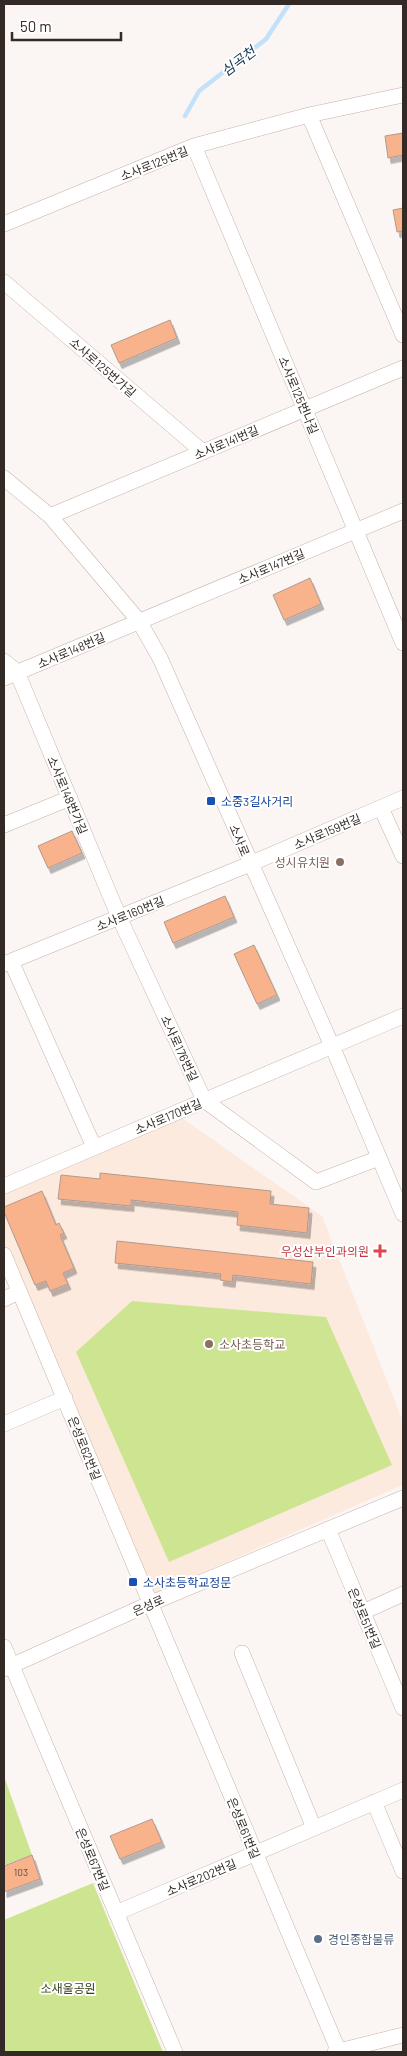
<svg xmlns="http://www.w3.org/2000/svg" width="407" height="2056" font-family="Barlow,'Noto Sans KR',sans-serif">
  <defs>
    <filter id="shadow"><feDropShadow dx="3" dy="5.5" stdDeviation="0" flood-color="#0004"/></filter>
  </defs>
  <rect width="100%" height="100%" fill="#fbf6f4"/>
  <path fill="#fdeadf" d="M179 1116 322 1216 403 1421V1485L151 1595 4 1245V1190Z"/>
  <path fill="#cde591" d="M132 1301 326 1317 392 1465 169 1562 76 1352Z
    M4 1776 32 1855 4 1865Z
    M93 1883 163 2052H4V1920Z"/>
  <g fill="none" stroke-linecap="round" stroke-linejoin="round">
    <path stroke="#c2e2fb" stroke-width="4.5" d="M185 116 199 91 266 39 289 4"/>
  </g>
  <path fill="#f9b38c" stroke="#b19a8d" filter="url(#shadow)" d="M403 133V155L388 158 385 136Z
    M403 208V231L397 232 393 210Z
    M170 320 177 338 119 363 111 345Z
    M310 578 321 604 284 620 273 595Z
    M72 831 82 853 48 868 38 846Z
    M225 896 234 917 173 943 164 922Z
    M254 945 277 995 257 1004 234 954Z
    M100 1173 271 1191 270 1204 309 1208 307 1233 237 1225 238 1212 131 1200V1206L58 1199 61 1175 100 1179Z
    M42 1191 56 1225 59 1223 64 1233 60 1235 74 1268 63 1273 68 1284 50 1291 46 1281 35 1285 4 1212V1207Z
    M117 1241 313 1262 311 1284 233 1275 232 1282 220 1280 221 1274 115 1263Z
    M152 1819 162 1842 120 1859 110 1836Z
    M32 1855 40 1879 4 1892V1866Z"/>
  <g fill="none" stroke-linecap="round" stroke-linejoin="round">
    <defs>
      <path id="minor" d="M309 115 403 335
        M194 146 403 643
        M4 224 194 146 309 115 403 95
        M4 282 203 452
        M4 478 50 516 139 621 160 658 332 1046 403 1214
        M50 516 403 368
        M4 661 17 672 119 917 204 1100 316 1182 379 1158
        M4 678 403 511
        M381 808 403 856
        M4 825 70 798
        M11 961 94 1147
        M4 964 250 864 403 798
        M4 1186 403 1016
        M4 1255 339 2052
        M4 1299 19 1292
        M4 1424 65 1398
        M328 1529 403 1708
        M363 1612 403 1594
        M4 1647 175 2052
        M242 1653 314 1828
        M4 1669 149 1604 403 1498
        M374 1802 403 1871
        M116 1913 403 1790
        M335 2052 403 2035"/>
    </defs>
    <use href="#minor" stroke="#c9b2a5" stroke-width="16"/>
    <use href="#minor" stroke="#fff" stroke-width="15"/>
  </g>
  <g fill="#1a4fb4" stroke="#fff" stroke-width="2">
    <rect x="206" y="796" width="10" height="10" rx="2.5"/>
    <rect x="128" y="1577" width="10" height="10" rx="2.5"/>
  </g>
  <g fill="#8d6e63" stroke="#fff" stroke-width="2">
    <circle cx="340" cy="862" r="5"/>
    <circle cx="209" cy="1344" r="5"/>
  </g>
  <path fill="#e0444e" stroke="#fff" stroke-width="2" d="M377.5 1243.5h5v5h5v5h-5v5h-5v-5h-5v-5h5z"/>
  <circle fill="#5c6f8a" stroke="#fff" stroke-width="2" cx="318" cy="1939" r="5"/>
  <g text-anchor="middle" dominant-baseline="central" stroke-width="4" stroke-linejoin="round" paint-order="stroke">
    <g font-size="10" fill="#644c3f">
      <text x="21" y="1872">103</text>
    </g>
    <g font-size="12" fill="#332a25" stroke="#fff">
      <text transform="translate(154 163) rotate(-22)">소사로125번길</text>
      <text transform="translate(103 367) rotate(41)">소사로125번가길</text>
      <text transform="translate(299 395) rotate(67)">소사로125번나길</text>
      <text transform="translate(226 442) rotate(-23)">소사로141번길</text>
      <text transform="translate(271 566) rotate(-23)">소사로147번길</text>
      <text transform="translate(71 650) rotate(-23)">소사로148번길</text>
      <text transform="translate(68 795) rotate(67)">소사로148번가길</text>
      <text transform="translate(327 831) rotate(-23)">소사로159번길</text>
      <text transform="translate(240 840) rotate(67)">소사로</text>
      <text transform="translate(130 913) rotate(-22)">소사로160번길</text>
      <text transform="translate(180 1048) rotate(65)">소사로176번길</text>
      <text transform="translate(168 1116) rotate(-23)">소사로170번길</text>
      <text transform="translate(85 1448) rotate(68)">은성로62번길</text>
      <text transform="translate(148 1605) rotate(-24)">은성로</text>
      <text transform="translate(365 1618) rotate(67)">은성로51번길</text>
      <text transform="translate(244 1828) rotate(67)">은성로61번길</text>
      <text transform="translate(93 1859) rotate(67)">은성로67번길</text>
      <text transform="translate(201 1877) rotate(-23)">소사로202번길</text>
    </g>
    <g font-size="12" fill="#164399" stroke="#fff" text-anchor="start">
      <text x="221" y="801">소중3길사거리</text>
      <text x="143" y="1582">소사초등학교정문</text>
    </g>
    <g font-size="12" fill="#785e54" stroke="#fff" text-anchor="end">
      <text x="330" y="862">성시유치원</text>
      <text x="219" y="1344" text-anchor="start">소사초등학교</text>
    </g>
    <g font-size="12" fill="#be3a42" stroke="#fff" text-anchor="end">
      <text x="369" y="1251">우성산부인과의원</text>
    </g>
    <g font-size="12" fill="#4e5e75" stroke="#fff" text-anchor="start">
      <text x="328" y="1939">경인종합물류</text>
    </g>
    <g font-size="12" fill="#37411b" stroke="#fff">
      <text x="68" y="1988">소새울공원</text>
    </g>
    <g font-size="14" font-style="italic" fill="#12374f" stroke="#fff">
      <text transform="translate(238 61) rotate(-37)">심곡천</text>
    </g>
  </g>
  <rect width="407" height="2056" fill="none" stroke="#332a25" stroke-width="10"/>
  <path d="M12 32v8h109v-8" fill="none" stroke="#332a25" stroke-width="2.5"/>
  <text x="20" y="32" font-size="15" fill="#332a25" stroke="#ffffff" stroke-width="4" paint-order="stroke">50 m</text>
</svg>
